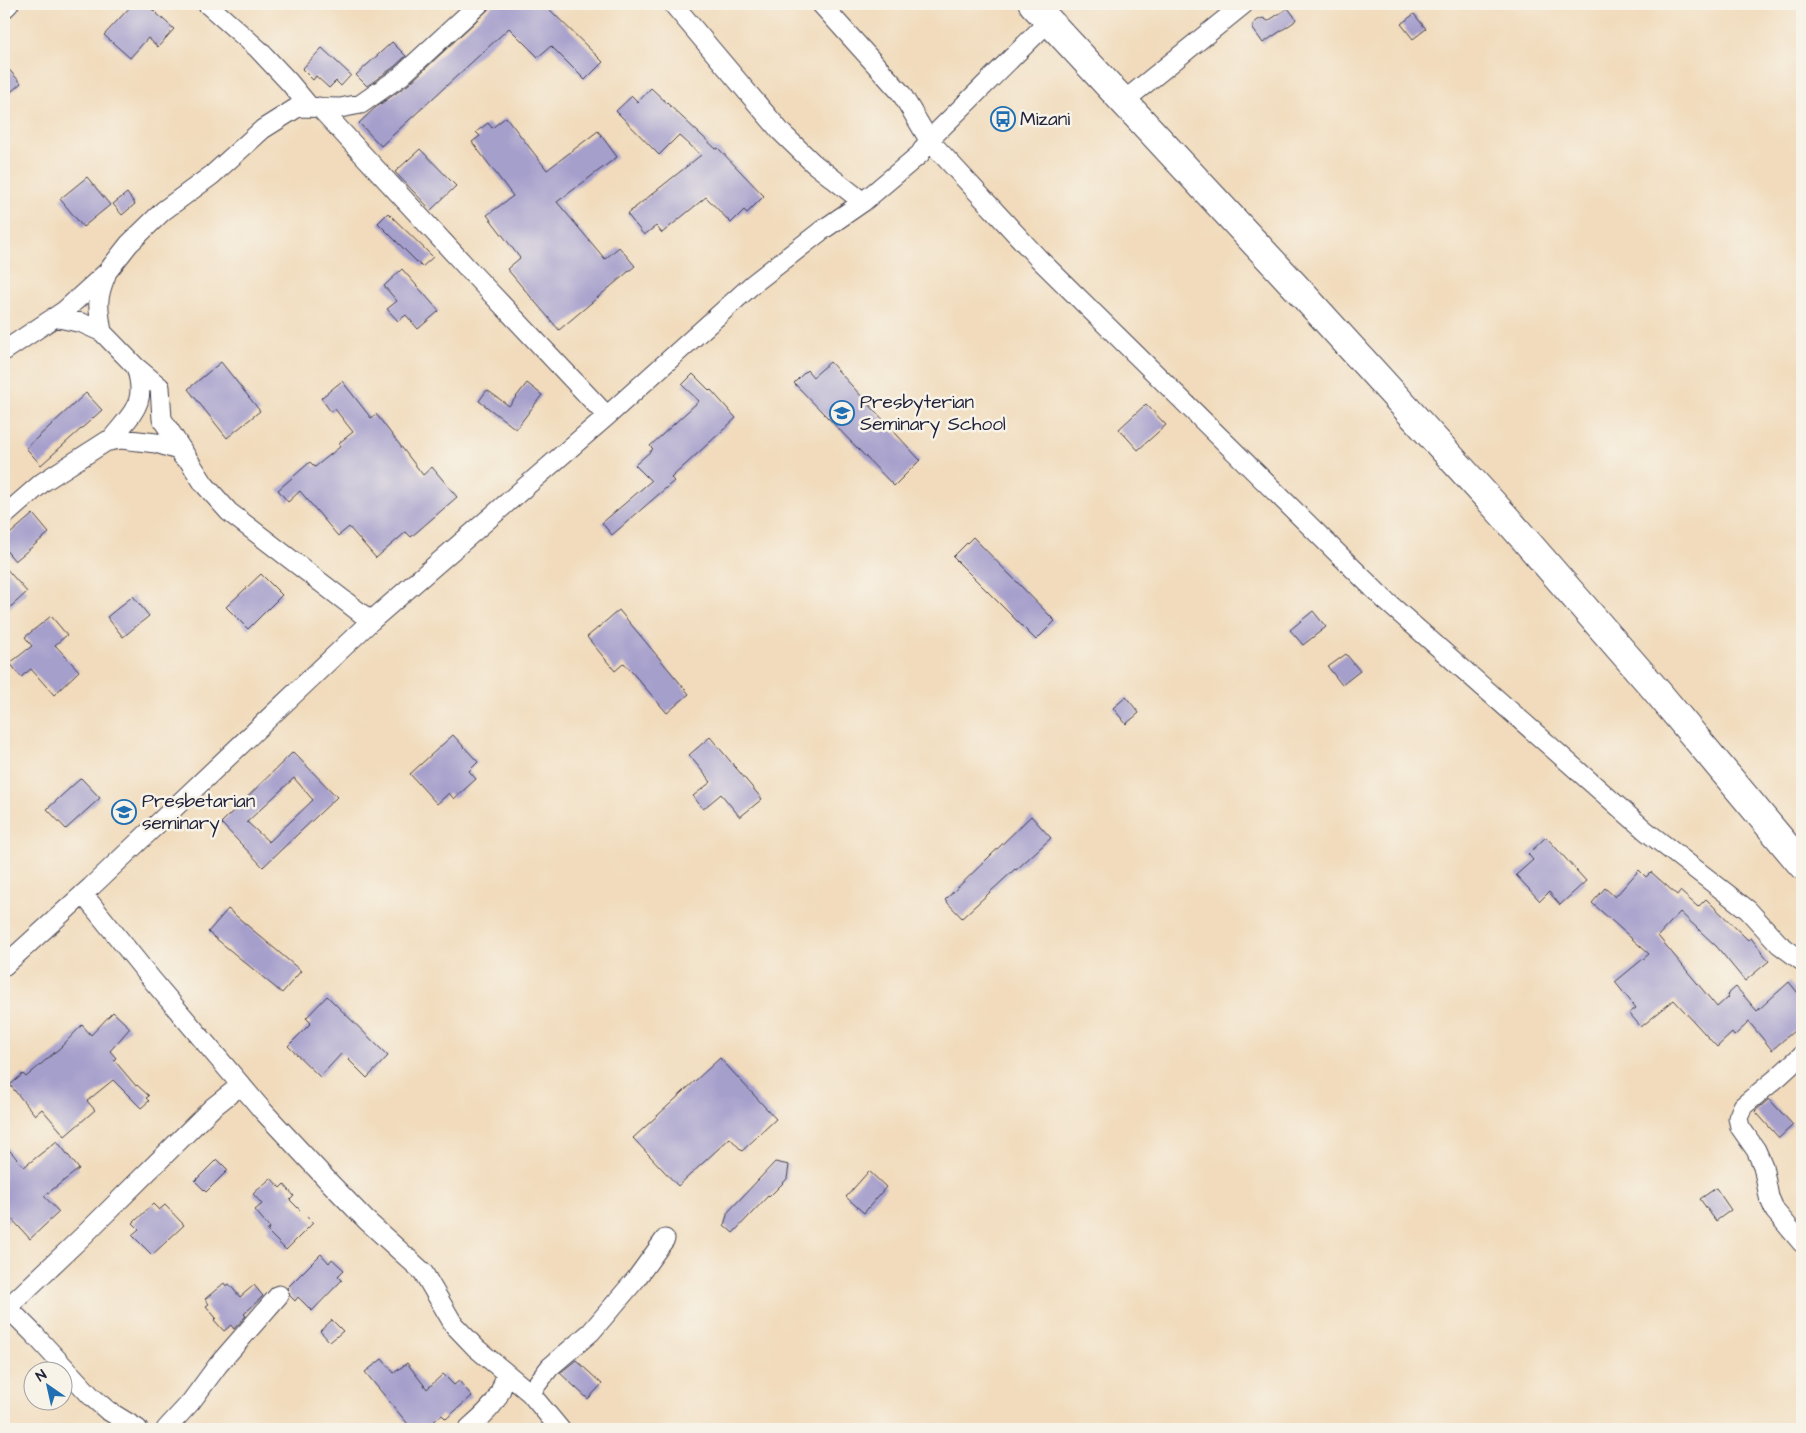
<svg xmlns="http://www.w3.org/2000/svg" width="1806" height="1433" font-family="'Architects Daughter',sans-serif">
  <rect width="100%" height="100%" fill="#f7f3e8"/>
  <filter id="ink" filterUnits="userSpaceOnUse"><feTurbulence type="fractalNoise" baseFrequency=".02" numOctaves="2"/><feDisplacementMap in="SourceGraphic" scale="10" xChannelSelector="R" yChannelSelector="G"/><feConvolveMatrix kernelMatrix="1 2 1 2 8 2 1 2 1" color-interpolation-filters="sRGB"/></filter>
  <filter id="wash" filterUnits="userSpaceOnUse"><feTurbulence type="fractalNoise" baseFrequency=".0096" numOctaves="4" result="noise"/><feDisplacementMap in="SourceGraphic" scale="20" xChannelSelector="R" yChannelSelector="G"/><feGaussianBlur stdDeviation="1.12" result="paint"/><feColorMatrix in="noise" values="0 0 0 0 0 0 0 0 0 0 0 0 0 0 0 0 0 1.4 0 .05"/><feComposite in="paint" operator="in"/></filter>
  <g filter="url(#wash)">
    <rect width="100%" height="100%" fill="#f1dbbc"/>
    <g id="blocks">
      <path fill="#a59fcc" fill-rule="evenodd" d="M133 4H146L174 29 158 47 148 38 130 58 104 35Z
        M494 4H544L603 62 585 80 551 46 538 57 509 28 381 146 359 123 375 108 409 84Z
        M1288 8 1296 19 1294 22 1263 43 1253 29V24L1258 20 1263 18 1268 21Z
        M1414 14 1426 29 1413 39 1401 24Z
        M392 42 406 56 394 67 367 86 356 75Z
        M322 48 351 75 341 86 336 81 329 88 316 76 313 80 302 69Z
        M4 64 21 83 4 98Z
        M651 88 716 149 718 148 764 196 747 213 744 210 731 223 706 197 662 233 656 226 644 235 627 214 701 155 679 135 659 155 616 111 632 96 638 102Z
        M506 117 547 170 598 131 617 157 557 202 605 259 619 247 635 266 559 330 507 269 520 258 487 215 513 196 472 142 480 136 476 132 488 123 492 128Z
        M420 149 456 186 431 210 395 172Z
        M87 177 110 205 83 227 60 199Z
        M127 193 135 204 122 215 113 204Z
        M388 213 433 257 422 267 378 223Z
        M402 269 439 311 418 329 406 315 398 321 387 309 397 301 384 286Z
        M221 362 260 411 227 438 188 389Z
        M830 362 920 460 894 486 794 383 807 370 813 377Z
        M693 374 710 391 711 390 736 418 671 478 674 481 612 535 602 523 651 481 635 465 653 449 650 446 699 401 682 385Z
        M342 381 371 418 376 414 423 475 432 467 457 497 411 537 406 532 376 558 349 527 338 536 300 491 288 502 278 490 310 462 315 467 341 446 339 443 353 432 335 409 331 412 321 398Z
        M527 383 542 395 516 429 479 401 487 390 509 406Z
        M86 393 102 410 41 465 26 448Z
        M1146 404 1166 425 1138 450 1119 429Z
        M33 514 49 533 15 561 4 548V539Z
        M973 537 1055 621 1036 640 953 557Z
        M4 566 27 592 4 613Z
        M261 574 282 595 248 629 226 607Z
        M133 596 149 616 123 637 107 617Z
        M619 610 689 694 667 713 624 663 615 671 587 637Z
        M1313 611 1326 627 1303 645 1290 630Z
        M51 616 67 635 55 645 79 671 54 695 31 669 21 677 10 663 32 646 25 637Z
        M1346 654 1360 671 1342 685 1328 667Z
        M1126 697 1139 713 1126 724 1113 708Z
        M453 735 478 762 469 771 476 779 454 799 449 793 437 804 410 774Z
        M710 737 762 799 740 817 721 794 703 809 693 796 711 782 689 755Z
        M293 752 337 797 263 867 221 823ZM294 778 313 800 269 842 247 822Z
        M81 778 100 798 66 829 47 809Z
        M1031 816 1051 838 1016 870 1015 869 962 918 945 900Z
        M1546 837 1586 881 1560 905 1549 892 1540 901 1516 875 1533 860 1528 854Z
        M1639 870 1646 877 1651 872 1677 895 1680 891 1698 907 1706 899 1748 940 1751 938 1769 961 1745 981 1717 947 1680 912 1658 936 1717 1007 1728 997 1727 995 1736 987 1757 1011 1789 982 1802 998V1024L1772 1050 1749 1022 1734 1036 1732 1033 1717 1047 1674 1000 1641 1027 1629 1013 1636 1008 1615 982 1649 954 1592 903 1605 888 1615 897Z
        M228 909 301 971 282 993 208 932Z
        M327 996 388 1056 367 1078 342 1053 320 1077 288 1046 311 1023 306 1018Z
        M113 1012 130 1028 110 1051 116 1058 114 1060 136 1086 137 1085 149 1096 146 1098 149 1101 141 1108 113 1080 87 1101 95 1110 65 1136 42 1109 35 1115 10 1085 23 1074 26 1077 61 1047 82 1025 91 1035Z
        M720 1058 776 1119 742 1151 730 1138 678 1186 633 1138Z
        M1769 1099 1793 1125 1779 1138 1755 1111Z
        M57 1141 79 1169 44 1196 59 1212 30 1239 11 1218 4 1225V1144L24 1167Z
        M217 1159 228 1170 206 1192 195 1181Z
        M775 1162 789 1165 787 1179 769 1197 768 1196 733 1233 724 1225 728 1212Z
        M869 1171 886 1187 864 1213 846 1197Z
        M271 1178 280 1188 284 1184 294 1196 290 1200 313 1223 286 1250 267 1231 270 1228 255 1210 262 1204 253 1194Z
        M1716 1188 1731 1210 1716 1221 1700 1199Z
        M153 1204 159 1210 165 1205 184 1225 152 1255 132 1235 139 1229 133 1223Z
        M321 1254 329 1263 332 1259 344 1270 338 1276 342 1280 312 1311 298 1297 295 1301 290 1296 287 1288Z
        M224 1283 226 1286 229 1284 240 1297 254 1285 263 1296 244 1314 246 1316 234 1329 231 1325 224 1331 214 1320 216 1318 206 1306 209 1304 205 1299Z
        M332 1320 343 1331 330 1342 320 1331Z
        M382 1359 394 1373 407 1363 427 1389 443 1374 454 1385 459 1381 472 1396 446 1419 442 1415 424 1429H412L365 1372Z
        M576 1360 602 1384 588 1399 560 1373Z"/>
    </g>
  </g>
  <g filter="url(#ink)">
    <use href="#blocks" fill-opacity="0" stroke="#413e4e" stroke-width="1"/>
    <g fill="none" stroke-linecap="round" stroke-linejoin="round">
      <defs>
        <path id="street" d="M207 4 258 49 289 82 309 106
          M673 4 781 132 813 163 863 202
          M821 4 901 93 929 140 1038 258 1386 601 1646 831 1748 910 1779 944 1802 961
          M4 9 9 4
          M1124 101 1244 4
          M319 107 472 273 607 416
          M54 317 82 323 102 332 136 367 160 387 162 419 204 484 229 512 371 621
          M102 332C98 307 96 299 106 275
          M4 351 64 311 107 272 129 244 163 211 212 175 263 129 298 107 340 108 361 104 401 76 479 4
          M110 441C132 412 148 405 136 367
          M4 516 43 482 107 441 121 439 156 443 178 450 183 457
          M83 894 153 981 263 1111 331 1184 366 1220 423 1272 454 1325 476 1348 530 1393 560 1429
          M4 966 91 887 371 621 607 416 753 284 821 231 863 202 920 154 929 140 1049 21
          M1802 1055 1778 1077 1743 1106 1738 1118 1740 1127 1756 1150 1763 1166 1769 1197 1775 1211 1802 1243
          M4 1304 33 1333 91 1396 107 1410 138 1429
          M4 1311 83 1236 212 1108 241 1085
          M530 1393 550 1367 591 1332 636 1279 665 1239
          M166 1429 190 1403 218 1365 279 1295
          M468 1429C490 1409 499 1403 506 1373"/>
        <path id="highway" d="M1033 4 1294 285 1507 519 1655 689 1802 865"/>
      </defs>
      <use href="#street" stroke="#413e4e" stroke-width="21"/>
      <use href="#highway" stroke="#413e4e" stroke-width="30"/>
      <use href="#street" stroke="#fff" stroke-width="19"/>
      <use href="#highway" stroke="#fff" stroke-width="28"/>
    </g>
  </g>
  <defs>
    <symbol id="bus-ring" viewBox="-11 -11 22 22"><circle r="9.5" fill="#f7f3e8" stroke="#1f6fb2" stroke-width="1.5"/><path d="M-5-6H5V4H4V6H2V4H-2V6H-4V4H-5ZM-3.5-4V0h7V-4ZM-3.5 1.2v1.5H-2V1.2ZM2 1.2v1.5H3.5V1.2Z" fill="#1f6fb2"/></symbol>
    <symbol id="school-ring" viewBox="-11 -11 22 22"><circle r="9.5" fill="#f7f3e8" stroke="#1f6fb2" stroke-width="1.5"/><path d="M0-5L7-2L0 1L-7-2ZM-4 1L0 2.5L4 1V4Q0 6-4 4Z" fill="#1f6fb2"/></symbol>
  </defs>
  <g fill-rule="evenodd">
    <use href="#bus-ring" x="989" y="105" width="28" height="28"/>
    <use href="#school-ring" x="828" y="399" width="28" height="28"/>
    <use href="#school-ring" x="110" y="798" width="28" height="28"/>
  </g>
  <g text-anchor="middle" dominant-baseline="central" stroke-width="5" stroke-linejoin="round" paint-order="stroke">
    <g font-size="19" fill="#22223b" stroke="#f7f3e8" text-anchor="start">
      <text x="1020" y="119">Mizani</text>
      <text x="860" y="402">Presbyterian<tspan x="860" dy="22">Seminary School</tspan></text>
      <text x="142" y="801">Presbetarian<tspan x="142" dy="22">seminary</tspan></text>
    </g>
  </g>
  <rect width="1806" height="1433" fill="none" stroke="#f7f3e8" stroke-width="20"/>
  <g transform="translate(48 1386) rotate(326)"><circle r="24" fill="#f7f3e8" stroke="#a29fa3"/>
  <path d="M0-4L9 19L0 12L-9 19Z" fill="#1f6fb2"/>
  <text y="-8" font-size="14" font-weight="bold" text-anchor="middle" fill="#22223b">N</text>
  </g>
</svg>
